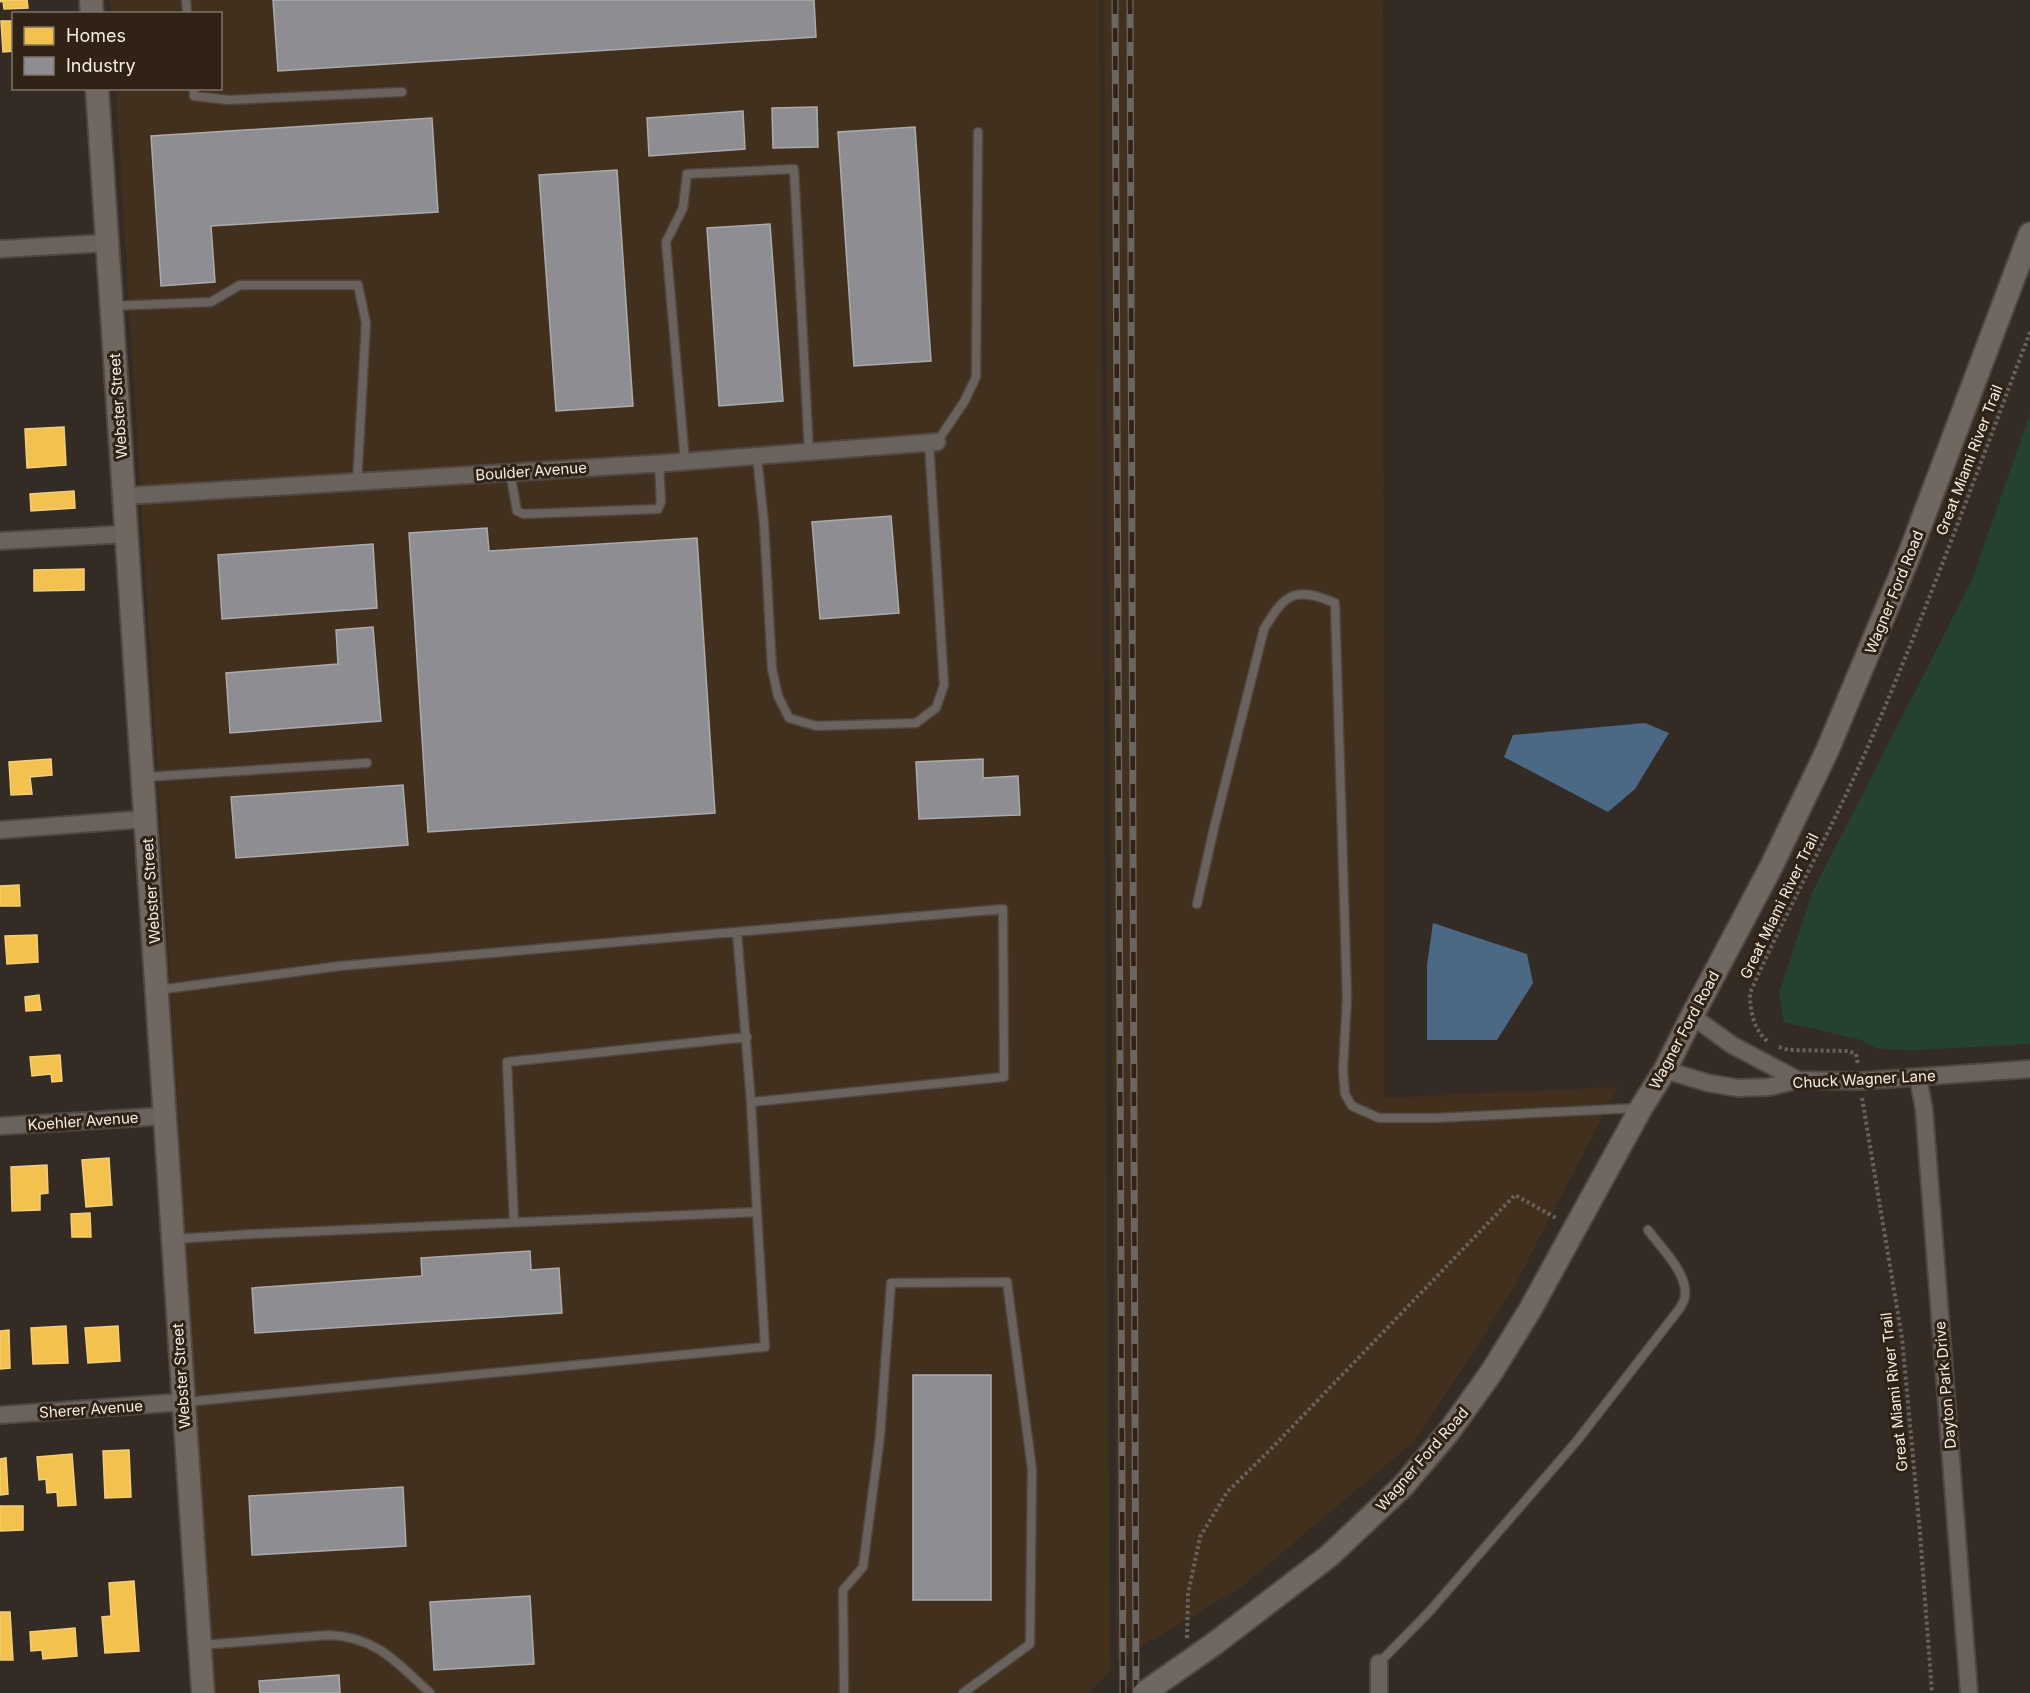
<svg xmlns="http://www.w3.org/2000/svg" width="2030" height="1693" font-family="Inter,sans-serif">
  <rect width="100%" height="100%" fill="#342c24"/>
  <path fill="#42301f" d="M110 0H1099L1110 1673 1087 1693H214L116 89 220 88V14L111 13Z
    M1104 0H1383L1384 1098 1618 1087 1510 1294 1416 1440 1241 1587 1117 1661Z"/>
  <path fill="#254231" d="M2030 414V1044L1915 1050 1878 1049 1862 1040 1784 1022 1779 994 1812 893 1972 580Z"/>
  <path fill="#4b6884" d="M1645 723 1669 733 1635 789 1608 812 1504 757 1513 735Z
    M1433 923 1527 954 1533 983 1497 1040H1427V965Z"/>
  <path fill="#f2c14e" stroke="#f3ce7b" stroke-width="1.5" d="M0 0H27L28 8 4 9 3 1 0 2Z
    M1 21H14V51L3 52Z
    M64 427 66 465 27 468 25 429Z
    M74 491 75 508 31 511 30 494Z
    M84 569V590L34 591V570Z
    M51 759 52 775 30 777 32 794 11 795 9 762Z
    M19 885 20 906H0V886Z
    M37 935 38 962 7 964 5 936Z
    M39 995 41 1010 26 1011 25 997Z
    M60 1055 62 1081 52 1082 51 1074 32 1076 30 1057Z
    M109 1158 112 1205 86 1207 82 1160Z
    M47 1165 48 1193 40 1194V1210L12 1211 11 1167Z
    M90 1213 91 1237H72L71 1214Z
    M66 1326 68 1363 33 1364 31 1328Z
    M118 1326 120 1361 88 1363 85 1328Z
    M9 1330 10 1368 0 1369V1331Z
    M129 1450 131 1497 105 1498 103 1451Z
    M72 1454 76 1505 58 1506 57 1492 47 1493 46 1479 39 1480 37 1457Z
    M6 1458 8 1494 0 1495V1459Z
    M0 1506H23V1530L0 1531Z
    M134 1581 139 1651 105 1653 102 1617 111 1616 109 1583Z
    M0 1612H10L13 1660H0Z
    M75 1628 77 1656 43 1659 42 1650 31 1651 30 1632Z"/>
  <path fill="#8d8d92" stroke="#acaaaa" stroke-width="1.5" d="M273 0H814L816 37 278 71Z
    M817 107 818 147 773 148 772 108Z
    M743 111 745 149 649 156 647 118Z
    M432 118 438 212 211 226 215 282 161 286 151 136Z
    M915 127 931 361 854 366 838 132Z
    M617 170 633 406 556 411 539 175Z
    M770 224 783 401 719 406 707 228Z
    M891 516 899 613 820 619 812 522Z
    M487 528 489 551 697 538 715 813 428 832 409 533Z
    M373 544 377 608 222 619 218 555Z
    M373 627 381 721 230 733 226 673 338 664 336 630Z
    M983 759V778L1018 776 1020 815 919 819 916 762Z
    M403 785 408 845 236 858 231 797Z
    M530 1251 531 1270 559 1268 562 1313 255 1333 252 1288 422 1276 421 1258Z
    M913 1375H991V1600H913Z
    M403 1487 406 1546 252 1555 249 1496Z
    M530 1596 534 1664 434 1670 430 1602Z
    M339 1675 340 1693H260L259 1681Z"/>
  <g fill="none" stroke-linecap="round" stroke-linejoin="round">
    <defs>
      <path id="lane" d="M186 0 187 14
        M194 88V96L229 100 402 92
        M112 306 211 302 240 285H358L366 323 357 482
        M937 442 964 402 976 377 978 132
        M757 456 764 523 772 669 778 696 789 718 816 726 916 723 936 708 944 685 929 443
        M685 461 666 242 683 208 687 174 794 169 809 452
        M510 472 517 511 524 514 658 509 661 502 659 463
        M144 777 367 763
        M1197 904 1214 828 1264 629C1285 593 1296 586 1335 603L1347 998 1343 1070 1345 1094 1352 1106 1379 1118H1435L1638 1108
        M158 990 340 966 1003 909 1004 1077 751 1102 737 933
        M751 1102 757 1212
        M514 1222 507 1062 747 1037
        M176 1239 252 1234 757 1212 765 1347 186 1402
        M201 1645 329 1635C377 1637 397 1663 430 1693
        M1379 1663 1429 1612 1576 1442 1680 1308C1682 1304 1685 1300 1685 1295 1687 1272 1661 1248 1648 1230
        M844 1693 843 1590 863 1567 880 1436 891 1283 1007 1282 1032 1469 1030 1644 963 1693"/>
      <path id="street" d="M0 249 106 243
        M125 496 666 463 937 442
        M0 541 127 534
        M0 830 146 819
        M1692 1016 1732 1045 1798 1080
        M1665 1070 1708 1083 1738 1088 1769 1087 1798 1080 1860 1081 2030 1069
        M1918 1077 1924 1109 1969 1693
        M0 1126 165 1116
        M0 1415 183 1402
        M1379 1693V1663"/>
      <path id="secondary" d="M91 0 92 14
        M97 88 203 1693
        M1214 1644 1329 1556 1403 1486 1447 1434 1491 1373 1530 1310 1641 1108 1665 1070 1692 1016 1771 867 1827 751 1908 558 2030 234"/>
    </defs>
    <use href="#lane" stroke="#4f4841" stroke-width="11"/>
    <use href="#street" stroke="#4f4841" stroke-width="20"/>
    <use href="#secondary" stroke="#4f4841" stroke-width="26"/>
    <path stroke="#68625c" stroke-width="4" stroke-dasharray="3 3" stroke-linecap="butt" d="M1767 1041C1753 1028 1750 1011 1750 993 1786 911 1830 833 1866 751 1926 613 1977 472 2030 332
      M1779 1047 1789 1050 1848 1051 1856 1054 1858 1064
      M1862 1098 1902 1338 1920 1533 1932 1693
      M1187 1638 1188 1594 1200 1537 1227 1492 1269 1451 1515 1195 1556 1218"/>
    <use href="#lane" stroke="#6a635d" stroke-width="8"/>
    <use href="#street" stroke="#6a635d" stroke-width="16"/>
    <use href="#secondary" stroke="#706760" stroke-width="22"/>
    <defs>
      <path id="rail" d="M1115 0 1123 1693
        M1130 0 1136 1693"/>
    </defs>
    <use href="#rail" stroke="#6b6660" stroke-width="7"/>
    <use href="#rail" stroke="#302215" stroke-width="4.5" stroke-dasharray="14" stroke-linecap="butt"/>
    <defs>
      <path id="secondary-bridge" d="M1144 1693 1214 1644"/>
    </defs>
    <use href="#secondary-bridge" stroke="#4f4841" stroke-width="26" stroke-linecap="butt"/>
    <use href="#secondary-bridge" stroke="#706760" stroke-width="22"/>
  </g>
  <g text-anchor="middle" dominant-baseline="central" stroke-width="6" stroke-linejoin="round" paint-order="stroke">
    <g font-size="15" fill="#f5ece3" stroke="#302215">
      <text transform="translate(118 406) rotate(-94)">Webster Street</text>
      <text transform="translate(1969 460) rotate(-69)">Great Miami River Trail</text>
      <text transform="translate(531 471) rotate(-4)">Boulder Avenue</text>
      <text transform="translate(1894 592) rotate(-68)">Wagner Ford Road</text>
      <text transform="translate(151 891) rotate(-94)">Webster Street</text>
      <text transform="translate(1779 906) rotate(-64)">Great Miami River Trail</text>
      <text transform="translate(1684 1030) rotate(-62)">Wagner Ford Road</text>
      <text transform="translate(1864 1079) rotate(-3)">Chuck Wagner Lane</text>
      <text transform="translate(83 1121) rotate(-4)">Koehler Avenue</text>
      <text transform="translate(181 1376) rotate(-94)">Webster Street</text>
      <text transform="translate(1945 1385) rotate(-95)">Dayton Park Drive</text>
      <text transform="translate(1894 1392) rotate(-96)">Great Miami River Trail</text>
      <text transform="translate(91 1409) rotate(-4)">Sherer Avenue</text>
      <text transform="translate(1422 1459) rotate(-49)">Wagner Ford Road</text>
    </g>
  </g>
  <rect x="12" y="12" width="210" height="78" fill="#302215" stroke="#7f7367" stroke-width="1.5"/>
  <rect x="24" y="27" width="30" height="18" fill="#f2c14e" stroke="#7f7367" stroke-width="1.5"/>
  <text x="66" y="42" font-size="18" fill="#f5ece3">Homes</text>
  <rect x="24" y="57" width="30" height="18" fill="#8d8d92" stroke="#7f7367" stroke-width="1.5"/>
  <text x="66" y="72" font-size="18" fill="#f5ece3">Industry</text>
</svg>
